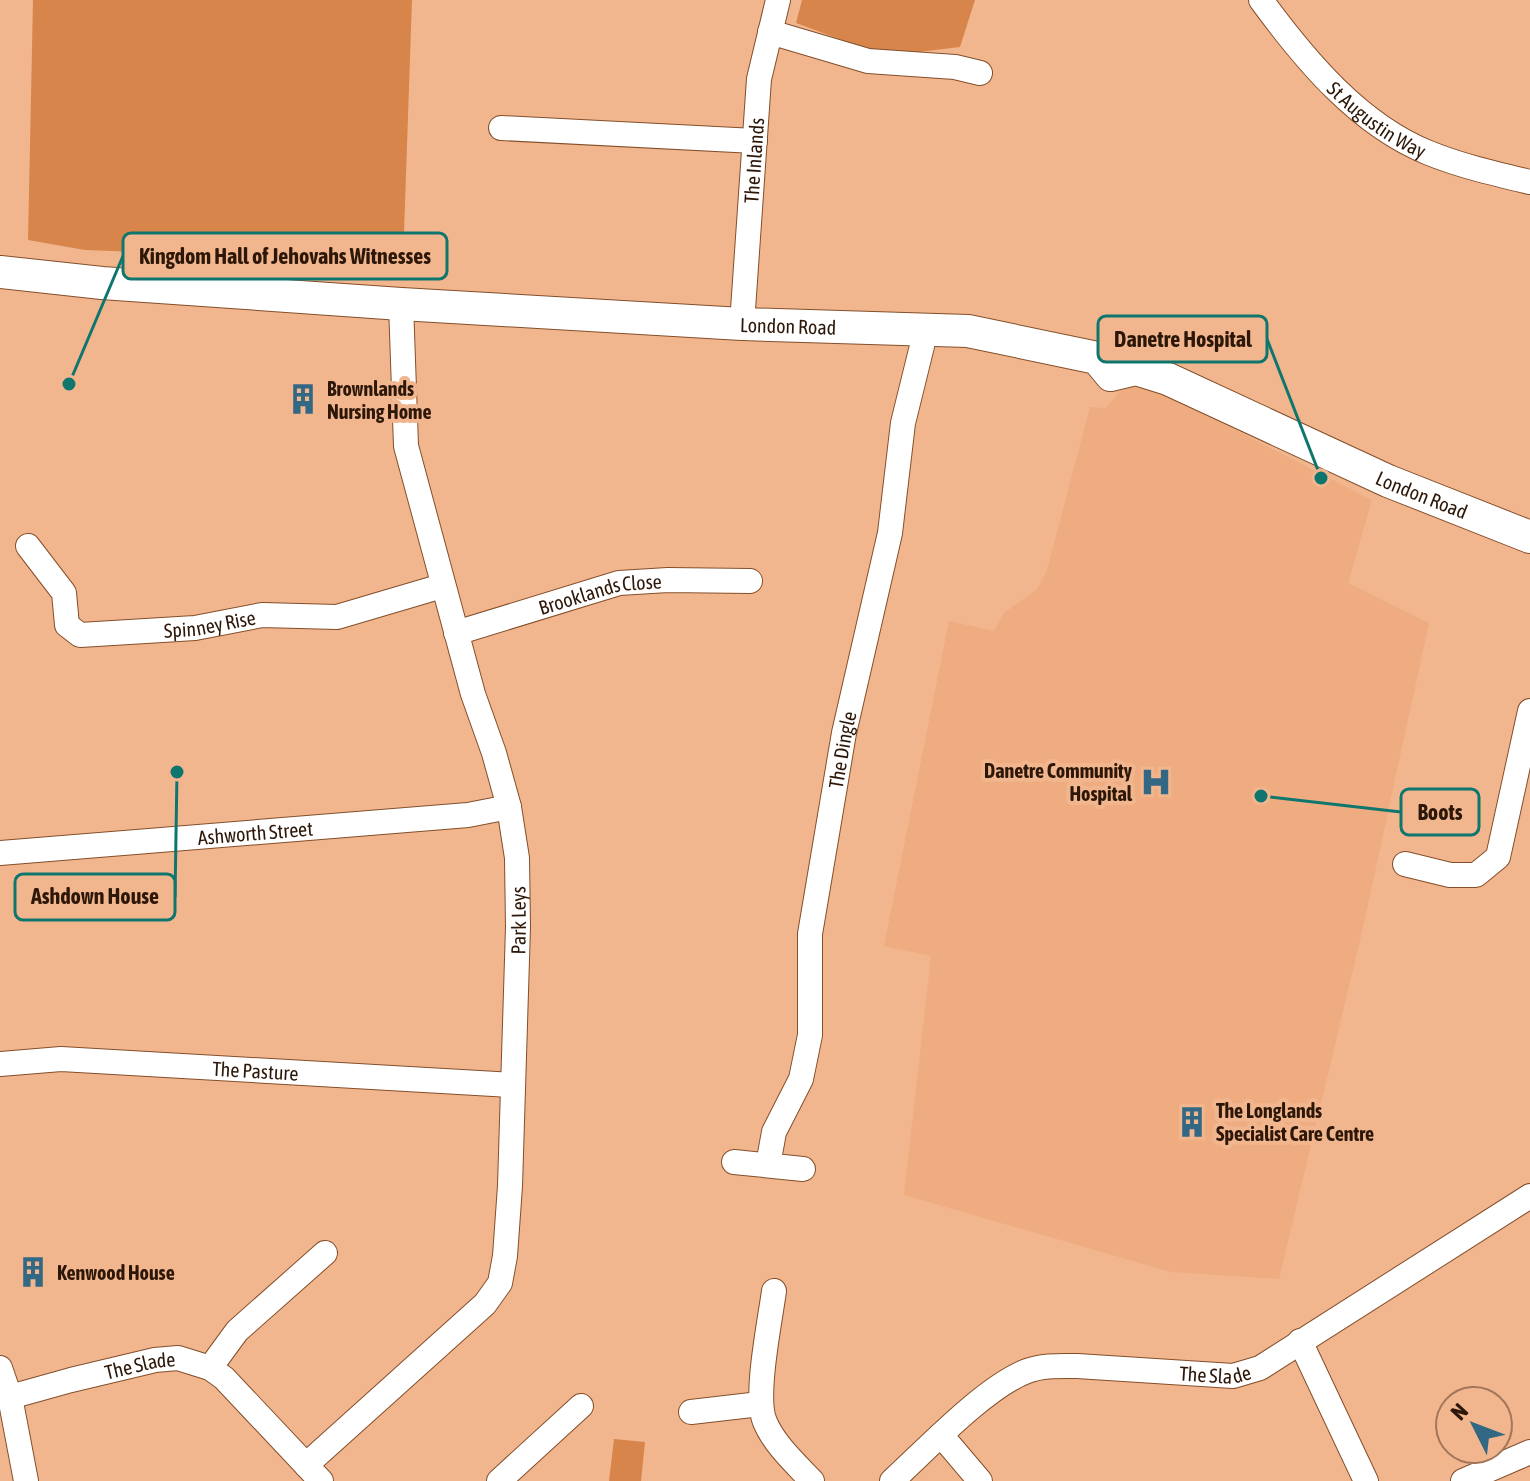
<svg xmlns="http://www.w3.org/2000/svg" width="1530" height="1481" font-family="'Asap Condensed',sans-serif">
  <rect width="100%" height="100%" fill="#f2b68f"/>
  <path fill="#eeac80" d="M1144 383 1372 500 1348 583 1429 623 1362 932 1279 1279 1171 1272 904 1195 931 956 884 946 949 621 994 631 1004 613 1037 589 1047 570 1090 407 1106 408 1120 391Z"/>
  <path fill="#d8854b" d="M33 0H412L403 262 85 250 28 240Z
    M802 0H975L960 47 885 56 796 23Z
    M614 1439 645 1442 641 1481H609Z"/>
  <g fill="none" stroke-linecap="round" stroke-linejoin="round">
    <defs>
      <g id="street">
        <path id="s1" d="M1261 0C1305 60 1359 125 1429 153 1461 166 1496 174 1530 182"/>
        <path d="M770 32 868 61 955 67 980 73"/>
        <path d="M501 128 755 141"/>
        <path id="s2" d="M742 324 759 79 778 0"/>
        <path id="s3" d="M28 546 64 593 67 625 80 635 195 628 262 615 337 617 442 586"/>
        <path id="s4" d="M456 633 619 583 668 580 750 581"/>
        <path id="s5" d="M0 853 468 815 509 807"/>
        <path d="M1405 864 1450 875H1476L1498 857 1530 711"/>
        <path id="s6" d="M0 1064 61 1059 512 1085"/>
        <path d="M734 1162 803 1169"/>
        <path id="s7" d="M768 1165 774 1132 801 1079 810 1035V934L844 733 890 533 903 423 923 342 920 331"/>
        <path d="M774 1291C770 1321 754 1398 765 1422 774 1444 796 1464 812 1481"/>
        <path d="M1300 1341 1366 1481"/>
        <path d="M0 1368 10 1397 26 1481"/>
        <path d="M210 1368 237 1331 325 1253"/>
        <path id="s8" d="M10 1397 71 1380 155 1360 178 1358 210 1368 224 1378 321 1481"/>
        <path d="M691 1412 760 1404"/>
        <path d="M941 1435 980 1481"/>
        <path id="s9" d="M306 1465 485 1304 500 1283 505 1256 510 1186 518 927 517 858 509 807 494 753 473 694 406 446 401 304"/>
        <path d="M499 1481 581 1406"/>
        <path id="s10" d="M892 1481C927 1449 985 1387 1027 1371 1043 1365 1060 1366 1077 1366L1233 1376 1260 1368 1530 1196"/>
        <path d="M1463 1481 1530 1452"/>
      </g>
      <g id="secondary">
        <path id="s11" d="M0 272 102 283 401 304 742 324 968 331 1097 358 1111 375 1136 369 1168 379 1388 481 1530 537"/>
      </g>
    </defs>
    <use href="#street" stroke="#834f2a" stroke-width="26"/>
    <use href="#secondary" stroke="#834f2a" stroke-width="34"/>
    <use href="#street" stroke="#fff" stroke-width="24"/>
    <use href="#secondary" stroke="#fff" stroke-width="32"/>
  </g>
  <defs>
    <symbol id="building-bare" viewBox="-9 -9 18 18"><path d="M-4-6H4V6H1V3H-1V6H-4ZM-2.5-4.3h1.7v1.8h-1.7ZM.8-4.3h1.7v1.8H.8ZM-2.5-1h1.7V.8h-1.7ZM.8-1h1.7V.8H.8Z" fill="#336884" stroke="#f2b68f" stroke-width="2.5" paint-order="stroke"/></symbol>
    <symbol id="hospital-bare" viewBox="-9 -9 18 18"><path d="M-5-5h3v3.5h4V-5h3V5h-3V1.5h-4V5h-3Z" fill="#336884" stroke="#f2b68f" stroke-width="2.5" paint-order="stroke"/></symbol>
  </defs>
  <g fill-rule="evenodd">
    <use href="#building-bare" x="281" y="377" width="44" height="44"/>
    <use href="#hospital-bare" x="1134" y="760" width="44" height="44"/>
    <use href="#building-bare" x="1170" y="1100" width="44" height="44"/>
    <use href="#building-bare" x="11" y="1250" width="44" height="44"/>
  </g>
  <g text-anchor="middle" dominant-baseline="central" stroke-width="8" stroke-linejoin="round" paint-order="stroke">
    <g font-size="20" fill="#2d1708" stroke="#f2b68f">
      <text stroke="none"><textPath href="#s1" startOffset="168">St Augustin Way</textPath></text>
      <text stroke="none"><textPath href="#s2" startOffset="164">The Inlands</textPath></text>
      <text stroke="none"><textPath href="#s11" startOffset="790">London Road</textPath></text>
      <text stroke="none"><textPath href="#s11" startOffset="1462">London Road</textPath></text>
      <text stroke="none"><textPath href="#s4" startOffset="150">Brooklands Close</textPath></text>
      <text stroke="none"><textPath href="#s3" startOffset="238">Spinney Rise</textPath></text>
      <text stroke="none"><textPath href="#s7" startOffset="426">The Dingle</textPath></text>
      <text stroke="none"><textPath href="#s5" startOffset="256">Ashworth Street</textPath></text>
      <text stroke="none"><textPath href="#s9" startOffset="630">Park Leys</textPath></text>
      <text stroke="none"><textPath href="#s6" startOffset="256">The Pasture</textPath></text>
      <text stroke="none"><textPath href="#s8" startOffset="134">The Slade</textPath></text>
      <text stroke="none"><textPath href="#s10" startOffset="364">The Slade</textPath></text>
    </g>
    <g font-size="20" font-weight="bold" fill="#2d1708" stroke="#f2b68f" text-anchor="start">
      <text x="327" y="388">Brownlands<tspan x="327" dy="23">Nursing Home</tspan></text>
      <text x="1132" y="770" text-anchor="end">Danetre Community<tspan x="1132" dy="23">Hospital</tspan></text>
      <text x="1216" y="1110">The Longlands<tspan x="1216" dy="23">Specialist Care Centre</tspan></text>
      <text x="57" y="1272">Kenwood House</text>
    </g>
  </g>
  <path fill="none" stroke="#0f766e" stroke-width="3" d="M69 384L123 256M1321 478L1267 339M1261 796L1401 812M177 772L175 897"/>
  <g fill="#0f766e" stroke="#f2b68f" stroke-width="3">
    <circle cx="69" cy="384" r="8"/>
    <circle cx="1321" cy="478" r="8"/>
    <circle cx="1261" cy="796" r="8"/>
    <circle cx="177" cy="772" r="8"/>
  </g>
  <g fill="#f2b68f" stroke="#0f766e" stroke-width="3">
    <rect x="123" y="233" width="324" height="46" rx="8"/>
    <rect x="1098" y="316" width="169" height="46" rx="8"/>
    <rect x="1401" y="789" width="78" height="46" rx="8"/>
    <rect x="15" y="874" width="160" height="46" rx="8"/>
  </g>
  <g font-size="22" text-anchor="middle" font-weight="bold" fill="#2d1708">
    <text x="285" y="264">Kingdom Hall of Jehovahs Witnesses</text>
    <text x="1183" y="347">Danetre Hospital</text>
    <text x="1440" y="820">Boots</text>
    <text x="95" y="904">Ashdown House</text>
  </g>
  <g transform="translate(1474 1425) rotate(312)"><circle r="38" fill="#f2b68f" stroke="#a37659" stroke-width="2"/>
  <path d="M0-6L14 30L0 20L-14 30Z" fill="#336884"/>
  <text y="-12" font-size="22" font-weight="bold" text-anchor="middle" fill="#2d1708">N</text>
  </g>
</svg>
